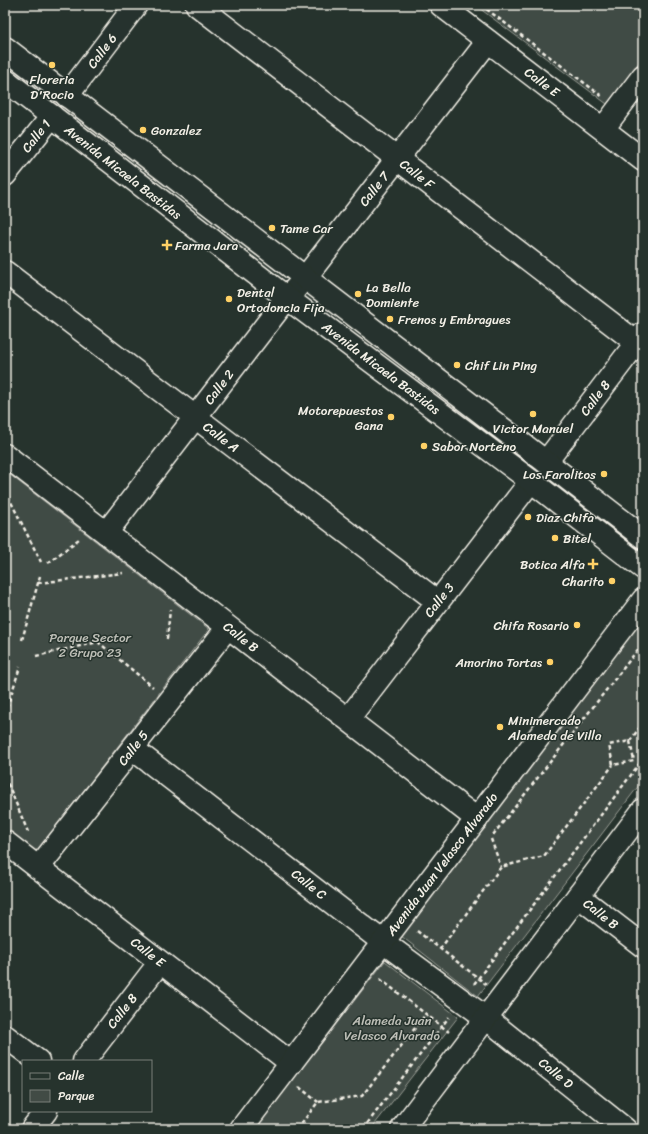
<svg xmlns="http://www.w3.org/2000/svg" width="648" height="1134" font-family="Sriracha,sans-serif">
  <rect width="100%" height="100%" fill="#26332d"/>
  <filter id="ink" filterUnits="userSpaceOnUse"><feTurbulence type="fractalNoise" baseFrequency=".025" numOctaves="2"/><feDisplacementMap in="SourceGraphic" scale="8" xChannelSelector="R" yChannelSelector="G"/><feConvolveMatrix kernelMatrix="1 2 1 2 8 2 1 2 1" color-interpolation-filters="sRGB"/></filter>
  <g filter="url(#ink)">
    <path fill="#414b45" stroke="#9a9e96" d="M475 5H643V57L607 104Z
      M5 471 209 629 36 852 5 828Z
      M643 617V780L478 996 401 936Z
      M385 961 458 1017 371 1129H255Z"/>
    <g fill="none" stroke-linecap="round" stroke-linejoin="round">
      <defs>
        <path id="minor" d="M197 5 637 343
          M441 5 643 160
          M67 96 136 5
          M603 129 643 76
          M5 175 52 116
          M5 272 438 602
          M5 455 477 819
          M546 462 643 334
          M106 533 287 298 305 278 488 41
          M348 719 531 481
          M133 749 383 942 486 1018 625 1129
          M5 842 291 1063
          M38 868 228 627
          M578 896 643 946
          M5 1036 38 1061
          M84 1061 160 962
          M32 1129 46 1111"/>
        <path id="tertiary" d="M5 48 546 462 643 537
          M5 80 287 298 531 481 643 568"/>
        <path id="secondary" d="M241 1129 643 600
          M402 1129 643 810"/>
      </defs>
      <use href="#minor" stroke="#f4f1e8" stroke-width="25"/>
      <use href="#tertiary" stroke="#f4f1e8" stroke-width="25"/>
      <use href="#secondary" stroke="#f4f1e8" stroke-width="25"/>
      <path stroke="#f4f1e8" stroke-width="2.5" stroke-dasharray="4 3" stroke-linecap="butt" d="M481 5 603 97
        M5 490 41 562
        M48 563 79 539
        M38 583 123 573
        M167 639 170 610
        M22 640 40 576
        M36 656 98 642 153 687
        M5 660 10 658
        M5 714 20 667
        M630 741 634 761 613 765 609 745Z
        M630 741 643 723
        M5 777 28 832
        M493 835 643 643
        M491 839 501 867
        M417 931 486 984
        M440 949 501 867 544 856 613 765
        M380 979 449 1032
        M474 984 643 759
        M299 1087 318 1102
        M297 1129 318 1102 362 1096 426 1014
        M363 1129 449 1017"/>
      <use href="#minor" stroke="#26332d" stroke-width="22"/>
      <use href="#tertiary" stroke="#26332d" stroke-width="22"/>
      <use href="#secondary" stroke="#26332d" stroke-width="22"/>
    </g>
  </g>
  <g fill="#ffd166" stroke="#26332d" stroke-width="1.5">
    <circle cx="52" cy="65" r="4"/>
    <circle cx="143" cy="130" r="4"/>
    <circle cx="272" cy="228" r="4"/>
    <path d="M165 239h4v4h4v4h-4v4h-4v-4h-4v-4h4z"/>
    <circle cx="358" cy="294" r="4"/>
    <circle cx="229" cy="299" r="4"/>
    <circle cx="390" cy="319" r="4"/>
    <circle cx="457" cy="365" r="4"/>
    <circle cx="533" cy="414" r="4"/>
    <circle cx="391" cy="417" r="4"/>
    <circle cx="424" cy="446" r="4"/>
    <circle cx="604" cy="474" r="4"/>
    <circle cx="528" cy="517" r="4"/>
    <circle cx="555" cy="538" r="4"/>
    <path d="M591 558h4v4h4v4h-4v4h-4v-4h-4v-4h4z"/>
    <circle cx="612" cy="581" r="4"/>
    <circle cx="577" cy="625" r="4"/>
    <circle cx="550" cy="662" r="4"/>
    <circle cx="500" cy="727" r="4"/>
  </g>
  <g text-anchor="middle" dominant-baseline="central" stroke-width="3" stroke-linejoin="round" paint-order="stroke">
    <g font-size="13" fill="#f4f1e8" stroke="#26332d">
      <text transform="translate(102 51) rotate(-53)">Calle 6</text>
      <text transform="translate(542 82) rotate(37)">Calle E</text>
      <text transform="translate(36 136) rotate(-52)">Calle 1</text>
      <text transform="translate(123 172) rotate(38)">Avenida Micaela Bastidas</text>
      <text transform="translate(417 174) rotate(38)">Calle F</text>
      <text transform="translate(374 189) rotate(-52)">Calle 7</text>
      <text transform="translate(381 368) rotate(37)">Avenida Micaela Bastidas</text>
      <text transform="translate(219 387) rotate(-53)">Calle 2</text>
      <text transform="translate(595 398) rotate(-53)">Calle 8</text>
      <text transform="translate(221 437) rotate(37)">Calle A</text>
      <text transform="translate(439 600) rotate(-52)">Calle 3</text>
      <text transform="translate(241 637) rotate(38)">Calle B</text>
      <text transform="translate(133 748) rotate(-52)">Calle 5</text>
      <text transform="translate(442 864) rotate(-53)">Avenida Juan Velasco Alvarado</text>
      <text transform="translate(309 884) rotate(38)">Calle C</text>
      <text transform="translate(601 914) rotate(38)">Calle B</text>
      <text transform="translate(148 952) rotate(38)">Calle E</text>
      <text transform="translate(122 1011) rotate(-52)">Calle 8</text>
      <text transform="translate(556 1073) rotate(39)">Calle D</text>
    </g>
    <g font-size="13" fill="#f4f1e8" stroke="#26332d" text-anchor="start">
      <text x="52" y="79" text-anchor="middle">Floreria<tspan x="52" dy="15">D'Rocio</tspan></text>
      <text x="151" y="130">Gonzalez</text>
      <text x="280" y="228">Tame Car</text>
      <text x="175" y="245">Farma Jara</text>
      <text x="366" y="287">La Bella<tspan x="366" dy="15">Domiente</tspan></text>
      <text x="237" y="292">Dental<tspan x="237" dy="15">Ortodoncia Fija</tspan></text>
      <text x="398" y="319">Frenos y Embragues</text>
      <text x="465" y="365">Chif Lin Ping</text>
      <text x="383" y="410" text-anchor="end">Motorepuestos<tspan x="383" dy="15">Gana</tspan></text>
      <text x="533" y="428" text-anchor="middle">Victor Manuel</text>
      <text x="432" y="446">Sabor Norteno</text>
      <text x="596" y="474" text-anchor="end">Los Farolitos</text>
      <text x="536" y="517">Diaz Chifa</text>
      <text x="563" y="538">Bitel</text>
      <text x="585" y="564" text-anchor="end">Botica Alfa</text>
      <text x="604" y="581" text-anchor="end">Charito</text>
      <text x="569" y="625" text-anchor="end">Chifa Rosario</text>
      <text x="542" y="662" text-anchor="end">Amorino Tortas</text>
      <text x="508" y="720">Minimercado<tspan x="508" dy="15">Alameda de Villa</tspan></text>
    </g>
    <g font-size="13" fill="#bebfb7" stroke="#26332d">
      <text x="90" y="637">Parque Sector<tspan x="90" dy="15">2 Grupo 23</tspan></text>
      <text x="392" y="1020">Alameda Juan<tspan x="392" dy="15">Velasco Alvarado</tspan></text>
    </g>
  </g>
  <rect width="648" height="1134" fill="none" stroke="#26332d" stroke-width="20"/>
  <rect x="10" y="10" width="628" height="1114" fill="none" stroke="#f4f1e8" stroke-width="1.5" filter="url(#ink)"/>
  <rect x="22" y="1060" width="130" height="52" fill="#26332d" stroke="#787f78"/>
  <rect x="30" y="1073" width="20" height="6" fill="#26332d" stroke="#787f78"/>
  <text x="58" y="1080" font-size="12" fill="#f4f1e8">Calle</text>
  <rect x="30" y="1090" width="20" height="12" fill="#414b45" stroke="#787f78"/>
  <text x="58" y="1100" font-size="12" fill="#f4f1e8">Parque</text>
</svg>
